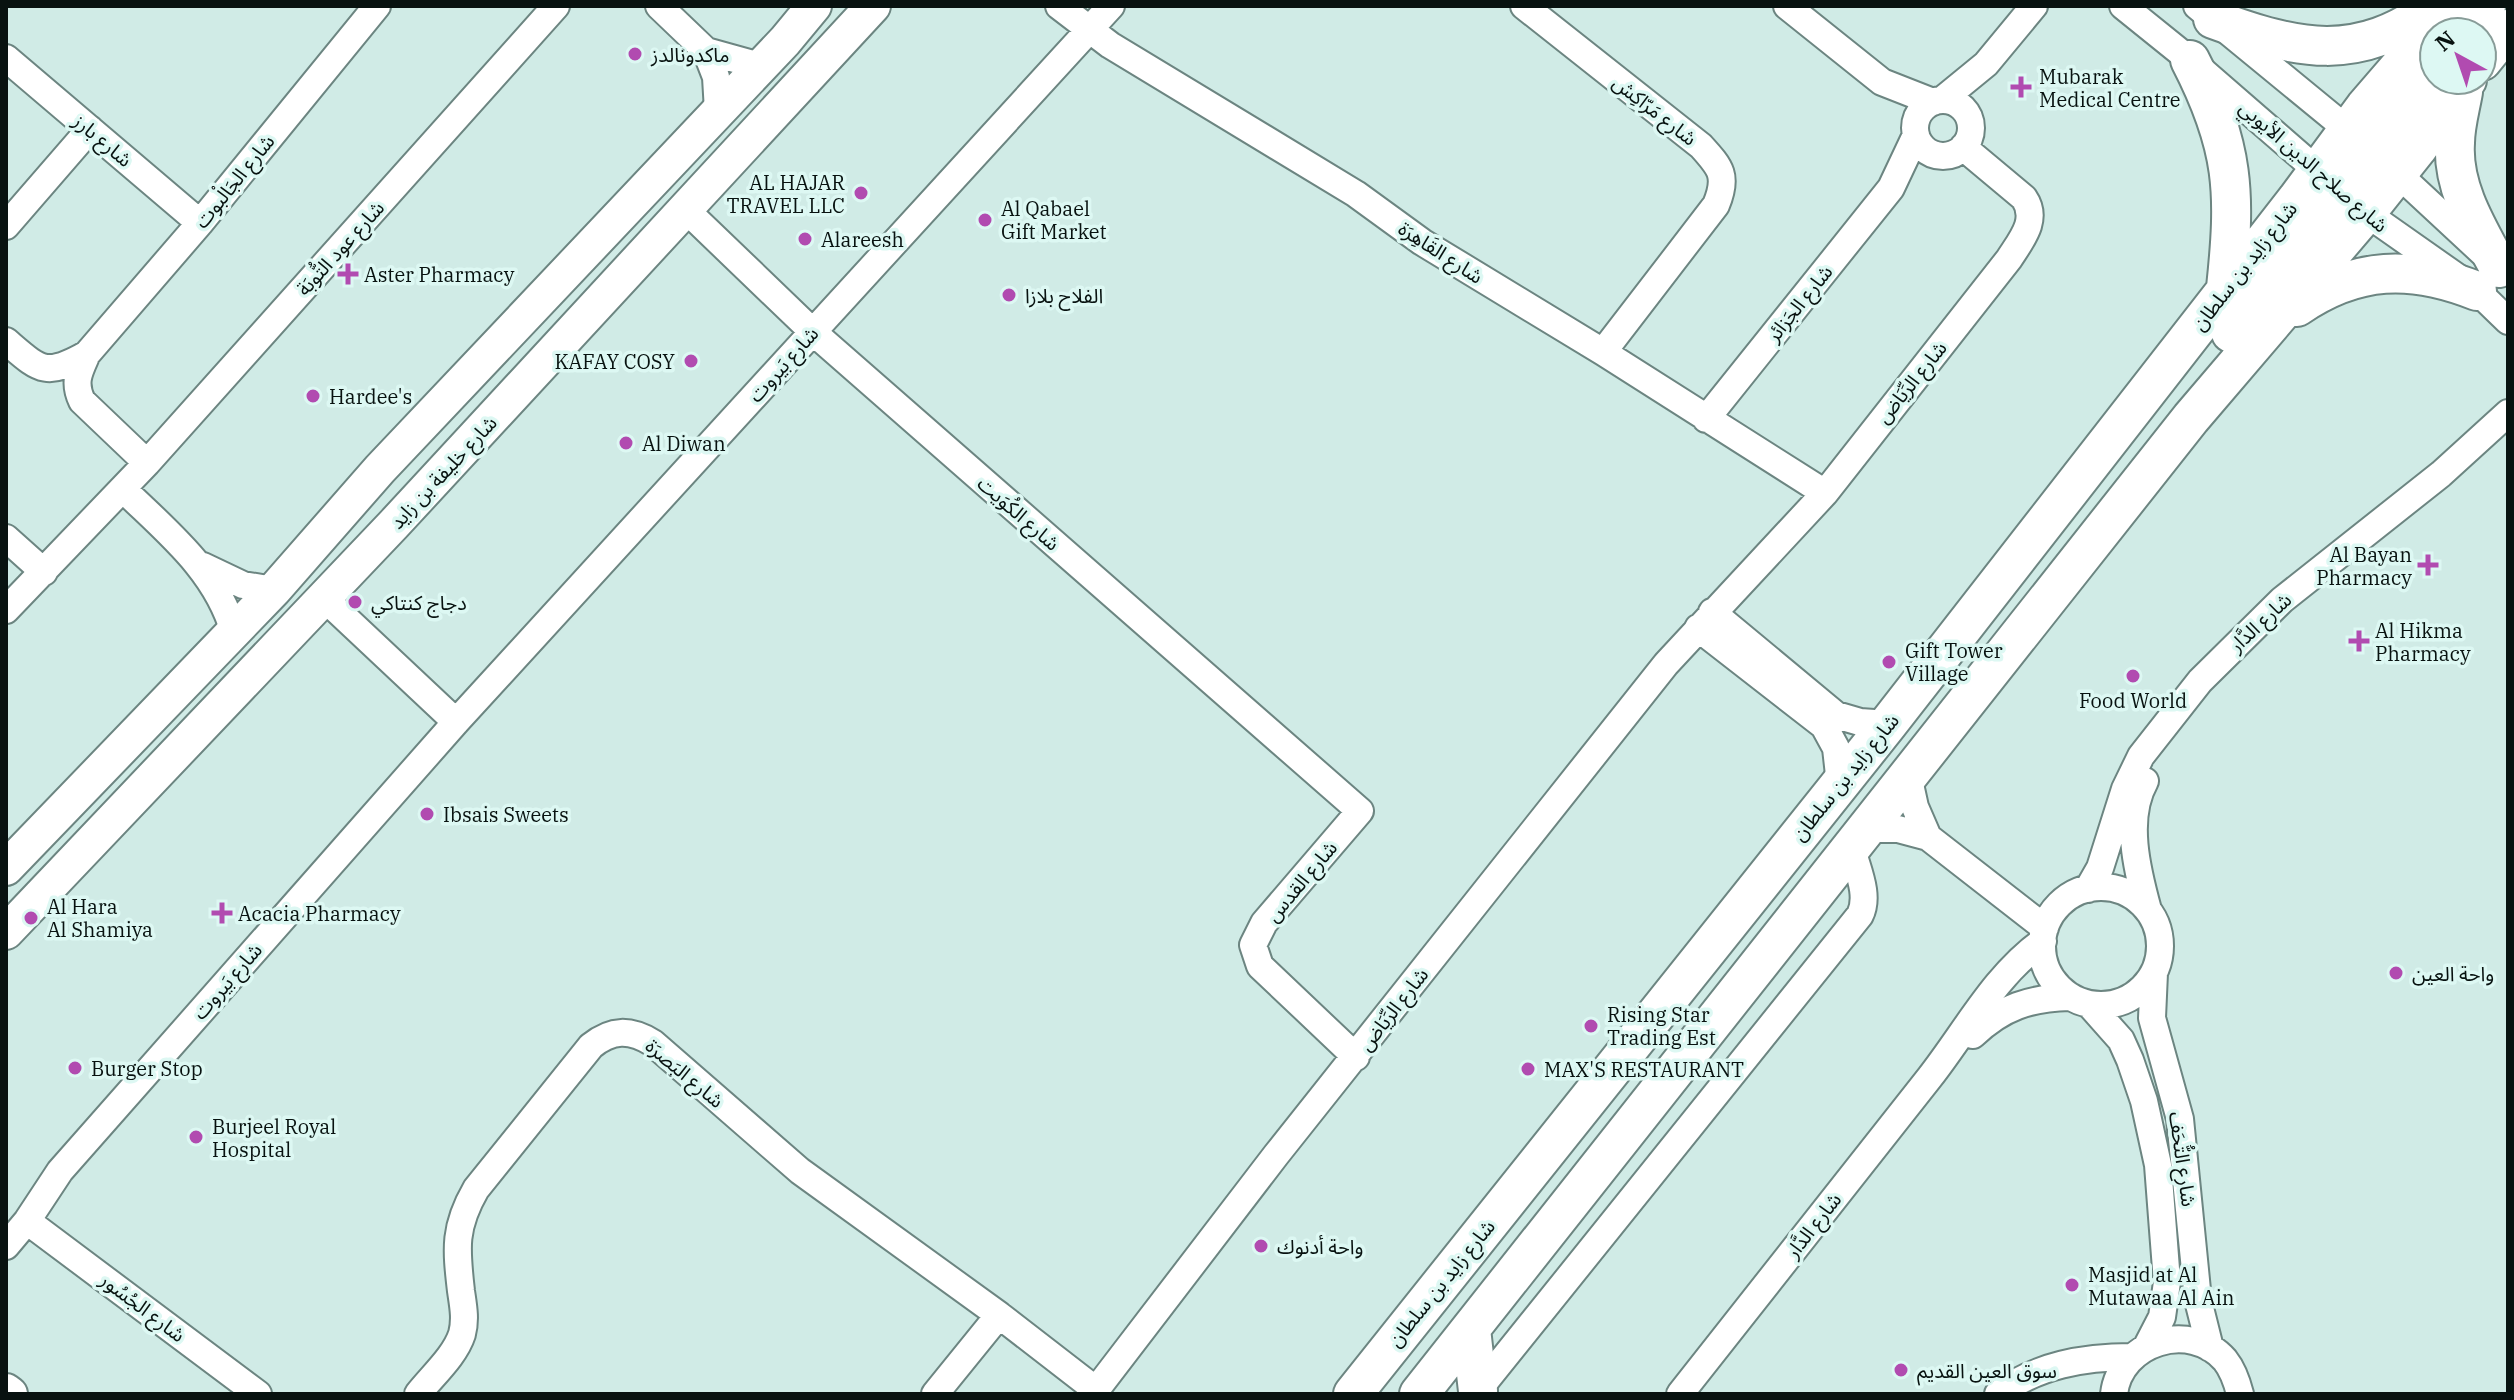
<svg xmlns="http://www.w3.org/2000/svg" width="2514" height="1400" font-family="'IBM Plex Serif','Noto Sans Arabic',serif">
  <rect width="100%" height="100%" fill="#d0ebe6"/>
  <g fill="none" stroke-linecap="round" stroke-linejoin="round">
    <defs>
      <path id="minor" d="M659 6 706 51 760 66
        M1059 6 1110 45 1356 194 1422 242 1603 352 1825 493
        M1524 6 1701 146C1721 168 1728 176 1716 205L1603 352
        M1787 6 1882 82 1933 102
        M2123 6 2190 60 2366 213 2477 291 2508 321
        M2197 6 2370 148 2482 252
        M706 51 716 77 718 111
        M6 58 200 223
        M1942 100 1986 64 2034 6
        M1915 128a28 28 0 1 1 56 0a28 28 0 1 1-56 0Z
        M684 208 813 332 1360 811 1264 923 1253 945 1260 966 1356 1057
        M6 226 90 129
        M6 341C40 370 45 378 87 354
        M1706 419 1891 188 1916 135
        M147 463 82 401C73 382 79 372 87 354L200 223 377 6
        M123 489C167 532 216 570 234 632
        M6 538 44 572
        M203 566 243 585 274 590
        M324 598 456 722
        M6 610 147 463 556 6
        M1712 612 1836 715 1860 722 1888 724
        M1698 628 1824 726 1836 748 1840 784
        M1908 775 1915 807 1928 837
        M2145 781C2124 818 2137 870 2148 910
        M1866 829H1898L1928 837 2045 928
        M2042 946a59 59 0 1 1 118 0a59 59 0 1 1-118 0Z
        M2088 889 2100 868 2125 789 2141 756 2200 681 2282 600 2441 474 2508 413
        M2154 973 2152 1018 2180 1119 2198 1300 2210 1348
        M2089 1004 2121 1040 2130 1060 2144 1101 2158 1165 2167 1282 2162 1317 2147 1346
        M1973 1035C2002 1007 2030 998 2070 997
        M27 1221 258 1394
        M6 1246 27 1221 60 1171 456 722 1111 6
        M418 1394C432 1376 455 1356 462 1334 466 1319 463 1305 461 1291 456 1248 454 1227 476 1189L591 1046C612 1029 630 1029 653 1043L800 1171 999 1315 1096 1390
        M935 1394 999 1315
        M1093 1394 1276 1155 1666 664 1825 493 2009 259C2021 240 2039 220 2024 198L1963 147
        M1475 1394 1860 915C1870 895 1857 869 1852 849
        M1680 1394C1763 1288 1846 1182 1930 1077 1966 1031 1995 975 2043 941
        M1998 1394C2038 1365 2083 1357 2132 1357
        M2114 1394C2120 1342 2190 1320 2225 1360 2233 1370 2237 1382 2240 1394"/>
      <path id="major" d="M6 868 274 590 380 469 785 41 814 6
        M6 932 394 524 873 6
        M6 1391 10 1394"/>
      <path id="highway" d="M2213 19C2298 50 2357 64 2435 6
        M2464 32 2486 6
        M2190 60C2235 147 2236 193 2226 288
        M2482 61 2508 29
        M2463 92C2460 109 2455 126 2455 143 2452 188 2478 229 2499 268
        M2363 186V168L2370 148 2434 69
        M2297 307C2357 266 2411 265 2477 291
        M2231 333 2343 193 2354 169 2348 129
        M1471 1329 1478 1391
        M1353 1394 1888 724 2297 199 2365 107 2452 6
        M1419 1394 2191 418 2366 213 2417 149 2467 80"/>
    </defs>
    <use href="#minor" stroke="#6c8581" stroke-width="30"/>
    <use href="#major" stroke="#6c8581" stroke-width="38"/>
    <use href="#highway" stroke="#6c8581" stroke-width="42"/>
    <use href="#minor" stroke="#fff" stroke-width="26"/>
    <use href="#major" stroke="#fff" stroke-width="34"/>
    <use href="#highway" stroke="#fff" stroke-width="38"/>
  </g>
  <g fill="#b14bb0" stroke="#ddf8f3" stroke-width="3">
    <circle cx="635" cy="54" r="8"/>
    <path d="M2017 75h8v8h8v8h-8v8h-8v-8h-8v-8h8z"/>
    <circle cx="861" cy="193" r="8"/>
    <circle cx="985" cy="220" r="8"/>
    <circle cx="805" cy="239" r="8"/>
    <path d="M344 262h8v8h8v8h-8v8h-8v-8h-8v-8h8z"/>
    <circle cx="1009" cy="295" r="8"/>
    <circle cx="691" cy="361" r="8"/>
    <circle cx="313" cy="396" r="8"/>
    <circle cx="626" cy="443" r="8"/>
    <path d="M2424 553h8v8h8v8h-8v8h-8v-8h-8v-8h8z"/>
    <circle cx="355" cy="602" r="8"/>
    <path d="M2355 629h8v8h8v8h-8v8h-8v-8h-8v-8h8z"/>
    <circle cx="1889" cy="662" r="8"/>
    <circle cx="2133" cy="676" r="8"/>
    <circle cx="427" cy="814" r="8"/>
    <path d="M218 901h8v8h8v8h-8v8h-8v-8h-8v-8h8z"/>
    <circle cx="31" cy="918" r="8"/>
    <circle cx="2396" cy="973" r="8"/>
    <circle cx="1591" cy="1026" r="8"/>
    <circle cx="75" cy="1068" r="8"/>
    <circle cx="1528" cy="1069" r="8"/>
    <circle cx="196" cy="1137" r="8"/>
    <circle cx="1261" cy="1246" r="8"/>
    <circle cx="2072" cy="1285" r="8"/>
    <circle cx="1901" cy="1370" r="8"/>
  </g>
  <g text-anchor="middle" dominant-baseline="central" stroke-width="7" stroke-linejoin="round" paint-order="stroke">
    <g font-size="20" fill="#081210" stroke="#ddf8f3" text-anchor="start">
      <text x="651" y="54">ماكدونالدز</text>
      <text x="2039" y="76">Mubarak<tspan x="2039" dy="23">Medical Centre</tspan></text>
      <text x="845" y="182" text-anchor="end">AL HAJAR<tspan x="845" dy="23">TRAVEL LLC</tspan></text>
      <text x="1001" y="208">Al Qabael<tspan x="1001" dy="23">Gift Market</tspan></text>
      <text x="821" y="239">Alareesh</text>
      <text x="364" y="274">Aster Pharmacy</text>
      <text x="1025" y="295">الفلاح بلازا</text>
      <text x="675" y="361" text-anchor="end">KAFAY COSY</text>
      <text x="329" y="396">Hardee's</text>
      <text x="642" y="443">Al Diwan</text>
      <text x="2412" y="554" text-anchor="end">Al Bayan<tspan x="2412" dy="23">Pharmacy</tspan></text>
      <text x="371" y="602">دجاج كنتاكي</text>
      <text x="2375" y="630">Al Hikma<tspan x="2375" dy="23">Pharmacy</tspan></text>
      <text x="1905" y="650">Gift Tower<tspan x="1905" dy="23">Village</tspan></text>
      <text x="2133" y="700" text-anchor="middle">Food World</text>
      <text x="443" y="814">Ibsais Sweets</text>
      <text x="47" y="906">Al Hara<tspan x="47" dy="23">Al Shamiya</tspan></text>
      <text x="238" y="913">Acacia Pharmacy</text>
      <text x="2412" y="973">واحة العين</text>
      <text x="1607" y="1014">Rising Star<tspan x="1607" dy="23">Trading Est</tspan></text>
      <text x="91" y="1068">Burger Stop</text>
      <text x="1544" y="1069">MAX'S RESTAURANT</text>
      <text x="212" y="1126">Burjeel Royal<tspan x="212" dy="23">Hospital</tspan></text>
      <text x="1277" y="1246">واحة أدنوك</text>
      <text x="2088" y="1274">Masjid at Al<tspan x="2088" dy="23">Mutawaa Al Ain</tspan></text>
      <text x="1917" y="1370">سوق العين القديم</text>
    </g>
    <g font-size="20" fill="#081210" stroke="#ddf8f3">
      <text transform="translate(1655 110) rotate(38)">شارع مَرّاكِش</text>
      <text transform="translate(103 140) rotate(40)">شارع بارز</text>
      <text transform="translate(2314 166) rotate(41)">شارع صلاح الدين الأيوبي</text>
      <text transform="translate(234 181) rotate(-51)">شارع الجَالْبوت</text>
      <text transform="translate(340 248) rotate(-48)">شارع عود التُّوبَة</text>
      <text transform="translate(1441 252) rotate(33)">شارع القَاهِرَة</text>
      <text transform="translate(2244 266) rotate(-52)">شارع زايد بن سلطان</text>
      <text transform="translate(1799 303) rotate(-51)">شارع الجَزائر</text>
      <text transform="translate(783 364) rotate(-48)">شارع بَيروت</text>
      <text transform="translate(1911 382) rotate(-51)">شارع الرِّيَاض</text>
      <text transform="translate(443 472) rotate(-47)">شارع خليفة بن زايد</text>
      <text transform="translate(1019 513) rotate(41)">شارع الكُوَيت</text>
      <text transform="translate(2260 622) rotate(-43)">شارع الدَّار</text>
      <text transform="translate(1845 777) rotate(-51)">شارع زايد بن سلطان</text>
      <text transform="translate(1301 881) rotate(-50)">شارع القدس</text>
      <text transform="translate(227 981) rotate(-49)">شارع بَيروت</text>
      <text transform="translate(1393 1009) rotate(-52)">شارع الرِّيَاض</text>
      <text transform="translate(685 1073) rotate(40)">شارع البَصرَة</text>
      <text transform="translate(2183 1159) rotate(82)">شارع التُّحَف</text>
      <text transform="translate(1813 1225) rotate(-52)">شارع الدَّار</text>
      <text transform="translate(1441 1283) rotate(-51)">شارع زايد بن سلطان</text>
      <text transform="translate(143 1307) rotate(37)">شارع الجُسُور</text>
    </g>
  </g>
  <rect width="2514" height="1400" fill="none" stroke="#081210" stroke-width="16"/>
  <g transform="translate(2458 56) rotate(320)"><circle r="38" fill="#ddf8f3" stroke="#889c98" stroke-width="2"/>
  <path d="M0-6L14 30L0 20L-14 30Z" fill="#b14bb0"/>
  <text y="-12" font-size="22" font-weight="bold" text-anchor="middle" fill="#081210">N</text>
  </g>
</svg>
